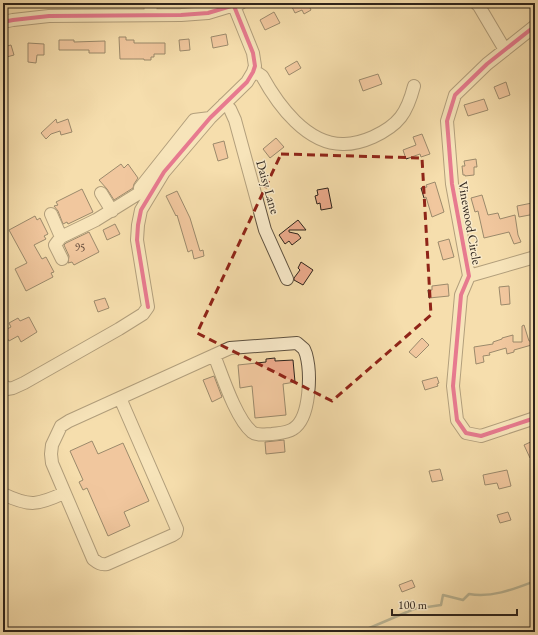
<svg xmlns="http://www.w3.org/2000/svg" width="538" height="635" font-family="'EB Garamond',serif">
  <rect width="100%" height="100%" fill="#f6dead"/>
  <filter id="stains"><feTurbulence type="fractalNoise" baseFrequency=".005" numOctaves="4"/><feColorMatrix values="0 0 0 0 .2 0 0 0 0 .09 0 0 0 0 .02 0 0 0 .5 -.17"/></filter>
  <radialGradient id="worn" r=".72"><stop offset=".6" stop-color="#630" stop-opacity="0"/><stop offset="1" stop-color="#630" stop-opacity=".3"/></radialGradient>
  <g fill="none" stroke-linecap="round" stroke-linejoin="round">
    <path stroke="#707f71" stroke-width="2.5" d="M360 632 414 609 441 605 443 595 463 600 469 594C492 598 514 589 535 581"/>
  </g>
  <path fill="#ecab8c" stroke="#2d231b" d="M290 3H315L309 6 311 10 304 14 302 10 295 13Z
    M274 12 280 23 265 30 260 20Z
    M226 34 228 45 213 48 211 37Z
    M119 37H126V40H134V43H165V54H154V57H151V60H144V59H120Z
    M189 39 190 50 180 51 179 40Z
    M59 40H74V42L105 41V53H89V50H59Z
    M28 43 44 44V55H37L36 63 28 62Z
    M11 45 14 55 3 58V47Z
    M297 61 301 68 289 75 285 68Z
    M378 74 382 84 363 91 359 80Z
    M506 82 510 95 499 99 494 87Z
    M484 99 488 110 468 116 464 105Z
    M56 119 57 123 68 119 72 132 61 135 60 131 51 134 46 139 41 133Z
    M422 134 430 154 421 157 420 154 406 159 403 150 416 145 413 137Z
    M276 138 284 147 270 158 263 149Z
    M224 141 228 158 218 161 213 144Z
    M476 159 477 167H474V175L465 176V175H463L462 166H465L464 161Z
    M121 164 124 168 128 164 138 178 134 184 133 188 114 200 107 189 99 180Z
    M435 182 444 212 432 217 426 197 424 198 421 188 427 187 426 185Z
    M328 188 332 208 321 210 320 203 317 204 315 196 318 195 317 190Z
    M82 189 93 212 68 224 67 222 63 224 58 211 54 206 58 205 56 202Z
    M177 191 190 218 200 251 203 250 204 256 194 259 192 250 188 252 177 215 176 216 166 196Z
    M482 195 488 215 498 213 500 219 515 215 518 235 521 242 514 244 509 232 484 238 478 211 475 212 471 198Z
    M532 203 535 214 519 217 517 206Z
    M35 216 37 220 40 218 48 234 44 236 46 239 34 245 42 259 46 257 54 272 51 273 53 277 26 291 15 269 27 263 9 230Z
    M298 220 306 230H289V232L298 234 301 238 292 245 289 241 285 244 279 235Z
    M115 224 120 234 107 240 103 230Z
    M89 232 99 252 74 265 72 262 68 263 69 256 64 245 66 243Z
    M449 239 454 257 443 260 438 242Z
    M301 262 313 270 303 285 294 280V278L300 270 298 268Z
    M448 284 449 296 429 298 428 290H432V286Z
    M509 286 510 304 501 305 499 287Z
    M105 298 109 308 98 312 94 301Z
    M29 317 37 332 21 342 18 336 9 341 3 331 11 327 9 323 18 318 20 321Z
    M524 325 529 341H535V344L514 350V352L507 354 506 348 489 353 490 355 483 356 484 362 476 364 474 347 493 344V342L502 339V338L513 335V342H522V326Z
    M422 338 429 345 416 358 409 352Z
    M275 358V361L293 360 295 382 283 384 286 415 255 418 252 386 240 388 238 365 266 362V359Z
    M214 376 222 397 212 402 203 380Z
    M437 377 439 383 437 384 438 386 425 390 422 381Z
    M284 440 285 452 266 454 265 442Z
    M535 440V456L530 458 524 445Z
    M92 441 98 454 123 443 149 501 124 512 130 526 108 536 87 488 83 490 79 482 83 480 70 451Z
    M440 469 443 480 432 482 429 471Z
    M507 470 511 486 499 489 497 483 485 485 483 475Z
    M508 512 511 520 500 523 497 515Z
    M412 580 415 587 402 592 399 585Z"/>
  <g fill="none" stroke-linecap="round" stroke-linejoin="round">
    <defs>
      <path id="minor" d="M476 3 479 6 505 50
        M150 15 151 3
        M3 22 13 20 49 16 181 15 208 13 241 3
        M535 26 487 64 455 95 447 121 452 184 469 276 461 295 453 386 457 420 466 433 481 436 535 418
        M253 72 259 74 262 76C278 105 307 145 344 144 354 144 364 141 373 137 399 125 407 113 414 86
        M224 104 230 109 235 120 265 230 287 279
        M101 193 112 211
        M147 195 141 192 140 188 194 120 210 118
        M51 214 61 237 96 220 141 192
        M61 237 55 245 62 259
        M469 276 535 257
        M3 385 7 389 13 388 24 383 119 329 143 314 148 307 137 240 138 225 141 210 164 172 210 118 247 82 253 72 255 66 253 53 234 6
        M120 398 177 529 176 533 173 535 107 564C101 565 98 563 93 559L52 463 51 454 52 445 61 426 69 421 230 348 297 343 304 349 306 354C311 372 311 418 293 429 287 433 279 433 272 434 266 434 257 436 252 432 236 419 222 375 214 355
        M3 494C30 507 38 505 64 493"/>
    </defs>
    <use href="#minor" stroke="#5f5240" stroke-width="14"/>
    <use href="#minor" stroke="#f9eaca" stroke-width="12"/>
    <defs>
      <path id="cycleway" d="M3 22 13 20 49 16 181 15 208 13 241 3
        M535 26 487 64 455 95 447 121 452 184 469 276 461 295 453 386 457 420 466 433 481 436 535 418
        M148 307 137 240 138 225 141 210 164 172 210 118 247 82 253 72 255 66 253 53 234 6"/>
    </defs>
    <use href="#cycleway" stroke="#f9eaca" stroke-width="6"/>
    <use href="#cycleway" stroke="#d6006c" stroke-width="4"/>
  </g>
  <path d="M0 0H538V635H0ZM281 154 422 158 431 315 332 401 197 333Z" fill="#f6dead" fill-opacity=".55" fill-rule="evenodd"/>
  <path fill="none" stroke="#8f2418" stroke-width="3" stroke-dasharray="8 5" stroke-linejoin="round" d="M281 154 422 158 431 315 332 401 197 333Z"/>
  <g text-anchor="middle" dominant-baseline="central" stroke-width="3" stroke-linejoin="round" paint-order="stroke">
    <g font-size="11" fill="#5d4537">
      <text x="80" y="247">95</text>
    </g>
    <g font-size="13" fill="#2d231b" stroke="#f9eaca">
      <text transform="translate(268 187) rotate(74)">Daisy Lane</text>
      <text transform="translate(470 223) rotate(80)">Vinewood Circle</text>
    </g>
  </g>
  <rect width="538" height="635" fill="none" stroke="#f6dead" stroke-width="16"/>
  <rect x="4" y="4" width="530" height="627" fill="none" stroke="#2d231b" stroke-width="2"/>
  <rect x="8" y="8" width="522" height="619" fill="none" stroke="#2d231b"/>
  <path d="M392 609v6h125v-6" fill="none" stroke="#2d231b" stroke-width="2"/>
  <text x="398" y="609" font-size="12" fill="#2d231b" stroke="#f9eaca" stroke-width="3" paint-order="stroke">100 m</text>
  <rect width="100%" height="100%" filter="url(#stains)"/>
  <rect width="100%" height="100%" fill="url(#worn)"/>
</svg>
